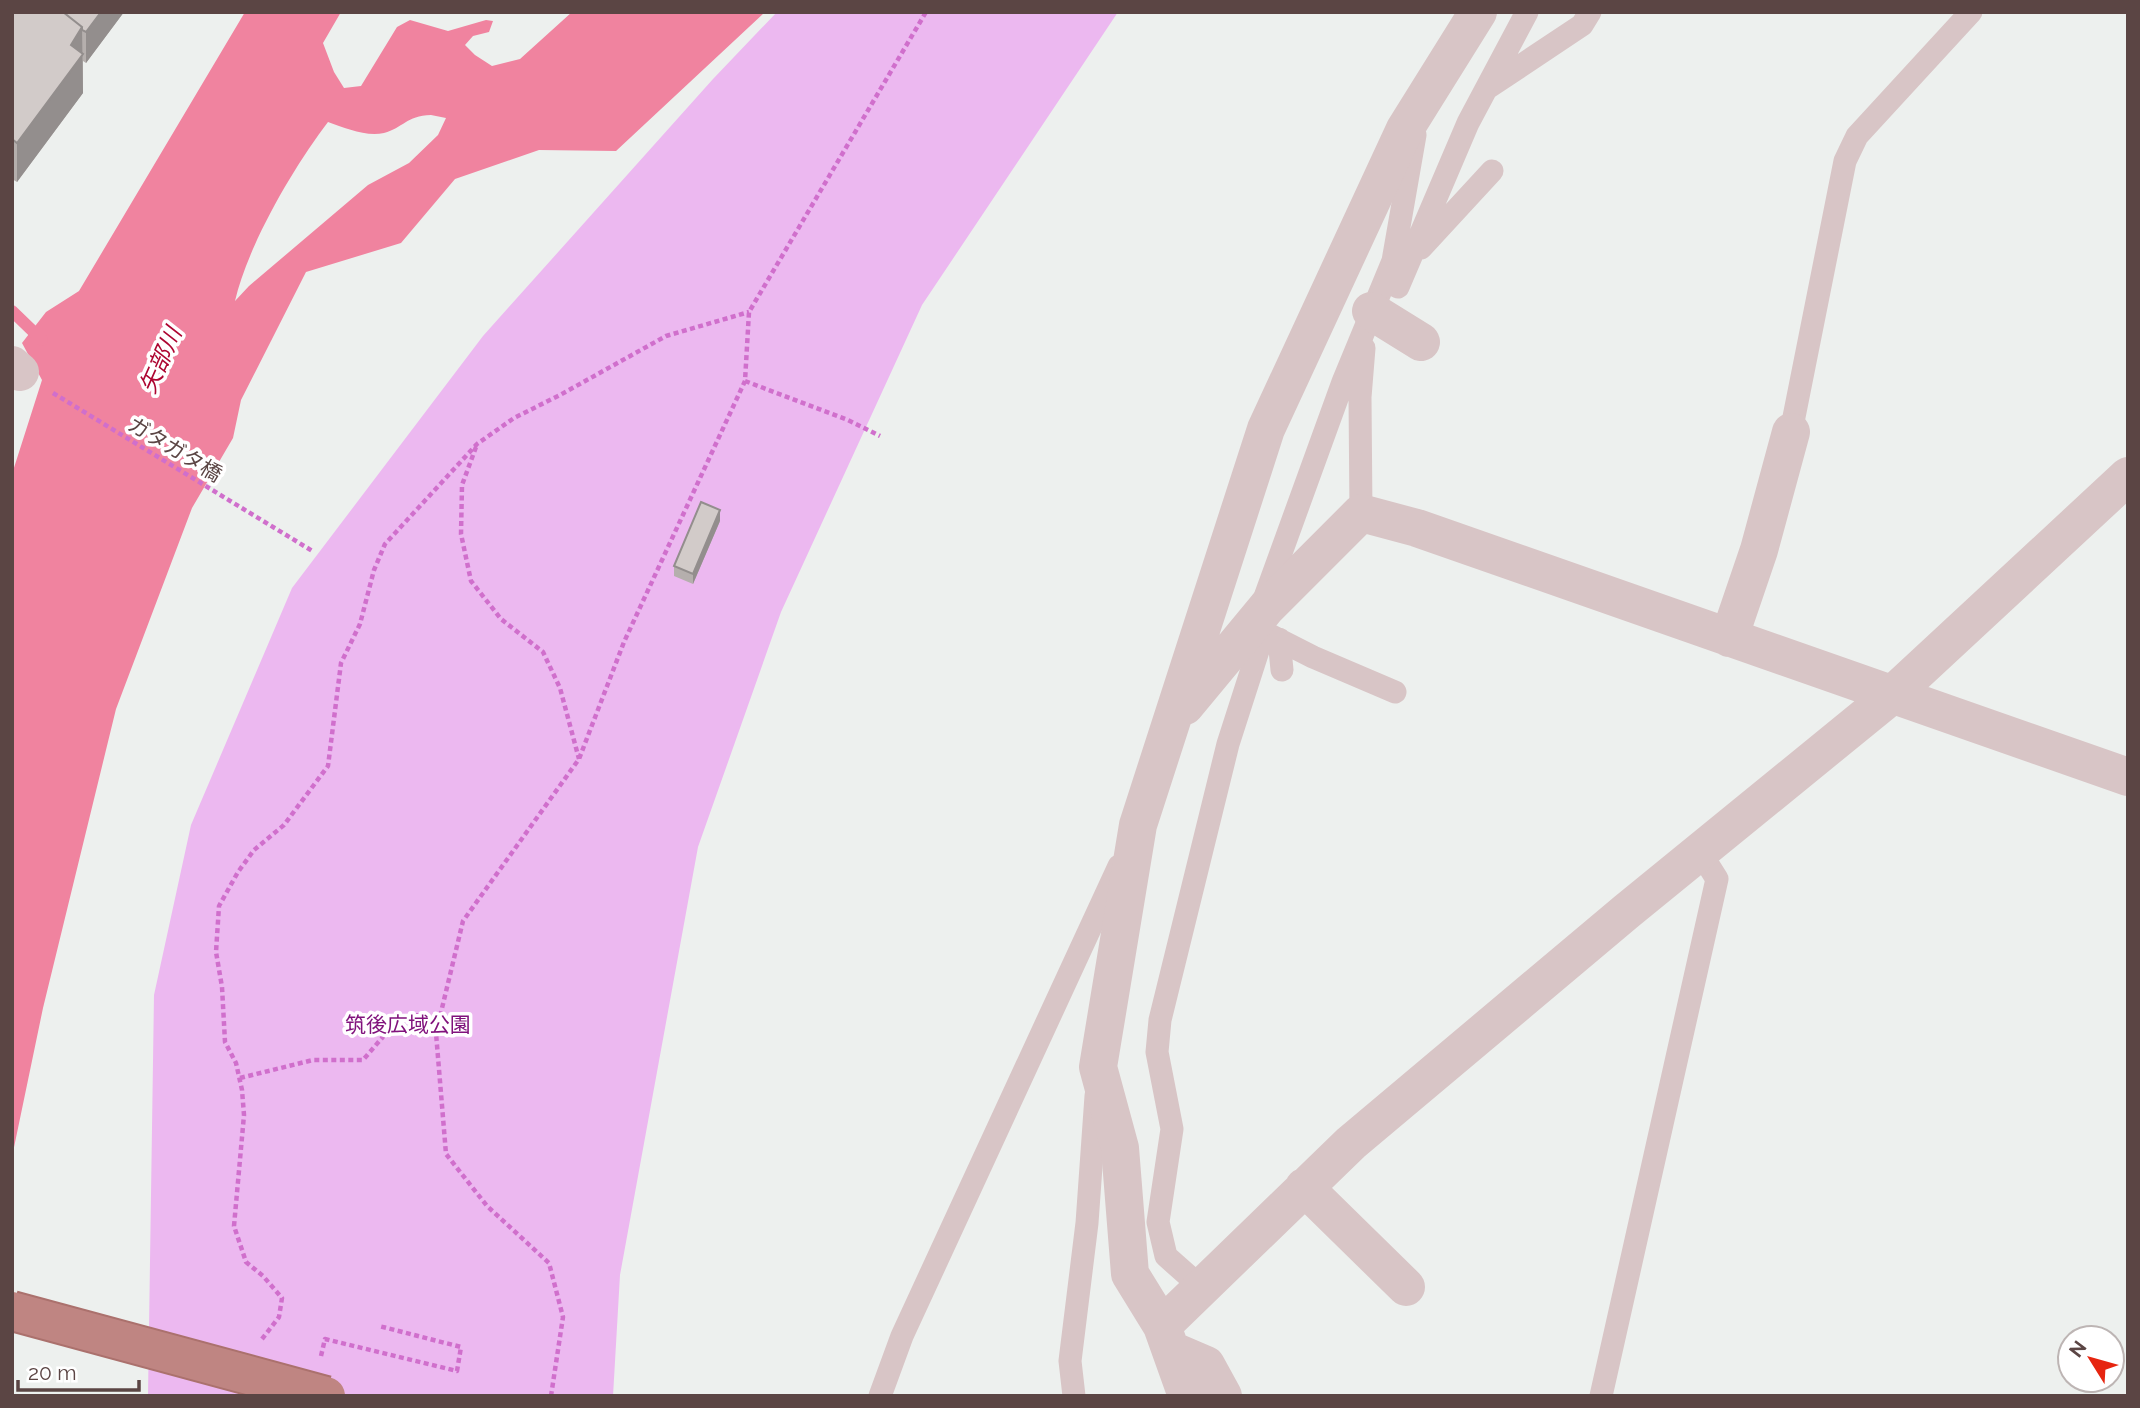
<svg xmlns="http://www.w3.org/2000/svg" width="2140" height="1408" font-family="Raleway,'Noto Sans JP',sans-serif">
  <rect width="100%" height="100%" fill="#edf0ee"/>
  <path fill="#ecb8f0" d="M777 12H1118L922 305 781 612 698 847 620 1275 613 1396H148L154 995 191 825 292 588 483 336 713 79Z"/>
  <path fill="#f0839f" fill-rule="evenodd" d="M245 12H341L323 43 334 72 344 88 361 86 397 27 410 20 448 31 486 20 493 21 489 32 473 36 465 45 475 55 492 66 520 59 572 12H765L616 151 539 150 455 179 401 243 306 272 241 400 233 438 192 508 116 709 43 1008 12 1157V474L42 380 22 343 46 312 79 291ZM431 115 446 118 438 135 409 163 368 185 249 286 235 301C248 245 293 168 328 122 345 128 366 137 384 133 403 128 406 116 431 115Z"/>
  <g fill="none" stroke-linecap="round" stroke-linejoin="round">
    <path stroke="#f0839f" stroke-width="12" d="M12 311 42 340"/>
    <path stroke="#d06fcc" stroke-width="4.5" stroke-dasharray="5 3.5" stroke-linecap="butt" d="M745 381 848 420 880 436
      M53 393 314 552
      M476 447 462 485 461 534 471 581 501 619 543 652 560 688 579 759
      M240 1078 313 1060H363L388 1031 411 1015 440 1016
      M262 1339 279 1317 282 1298 263 1276 246 1262 234 1226 244 1115 242 1090 236 1063 225 1042 222 987 216 952 219 906 238 872 254 850 284 825 328 766 341 663 360 624 374 570 385 544 477 444 514 418 560 395 666 336 749 312
      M321 1356 325 1339 457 1371 461 1347 379 1326
      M551 1396 563 1317 549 1263 487 1206 446 1154 436 1033 463 921 579 759 624 642 745 381 749 312 926 12"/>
    <path stroke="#d8c5c6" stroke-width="23" d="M1489 87 1582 25 1590 12
      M1421 248 1492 171
      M1398 287 1468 123 1527 12
      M1791 432 1845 161 1857 136 1971 12
      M1361 513 1360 397 1364 348
      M1279 639 1282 670
      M1395 692 1313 657 1264 632 1257 619 1343 382 1393 261 1415 135
      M1202 1288 1166 1256 1158 1222 1172 1129 1157 1052 1160 1020 1228 744 1264 632
      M880 1396 902 1336 1119 866
      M1074 1396 1070 1361 1087 1223 1096 1096
      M1601 1396 1717 879 1700 852"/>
    <path stroke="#d8c5c6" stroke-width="38" d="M1371 311 1421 342
      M12 365 20 372
      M1729 638 1759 550 1791 432
      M1185 706 1267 607 1361 513 1417 528 2128 777
      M1304 1187 1406 1287
      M1162 1326 1351 1143 1627 911 1892 695 2128 476
      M1171 1350 1206 1365 1223 1396
      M1187 1396 1162 1326 1130 1274 1120 1148 1098 1067 1138 825 1266 429 1405 129 1478 12"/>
    <defs>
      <path id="highway-bridge" d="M12 1311 326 1396"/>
    </defs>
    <use href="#highway-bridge" stroke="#ab716d" stroke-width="42" stroke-linecap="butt"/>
    <use href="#highway-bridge" stroke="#bf8582" stroke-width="38"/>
  </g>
  <path fill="#b5afad" d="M12 12H124L86 63 83 61V93L17 182 12 179Z
    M720 521 693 584 674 576V566Z"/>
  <path fill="#938e8d" d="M101 12H124L86 63V32Z
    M82 27 83 93 17 182V143L71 45Z
    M720 510V521L693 584V574Z"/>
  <path fill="#d2cbc9" stroke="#938e8d" stroke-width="2" d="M12 12H63L82 27 71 45 83 54 17 143 12 139Z
    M63 12H101L86 32 82 30V27Z
    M701 502 720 510 693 574 674 566Z"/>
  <g text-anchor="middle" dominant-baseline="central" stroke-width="7" stroke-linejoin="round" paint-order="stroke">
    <g font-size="21" fill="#5b4544" stroke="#fff">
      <text transform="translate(175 449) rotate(31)">ガタガタ橋</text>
    </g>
    <g font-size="21" fill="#80127c" stroke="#fff">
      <text x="408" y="1024">筑後広域公園</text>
    </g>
    <g font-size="23" font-style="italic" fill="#ad0531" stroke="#fff">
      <text transform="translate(160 360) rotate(-66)">矢部川</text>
    </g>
  </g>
  <rect width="2140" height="1408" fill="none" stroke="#5b4544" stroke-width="28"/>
  <g transform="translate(2091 1359) rotate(307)"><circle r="33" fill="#ffffff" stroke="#bdb5b4" stroke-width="2"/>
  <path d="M0-5L12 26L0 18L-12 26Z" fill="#e62510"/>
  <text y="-10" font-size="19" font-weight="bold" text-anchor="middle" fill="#5b4544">N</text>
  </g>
  <path d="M18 1380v10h121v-10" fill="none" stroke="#5b4544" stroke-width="3.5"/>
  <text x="28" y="1380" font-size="21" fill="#5b4544" stroke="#ffffff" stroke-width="5" paint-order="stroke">20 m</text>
</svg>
